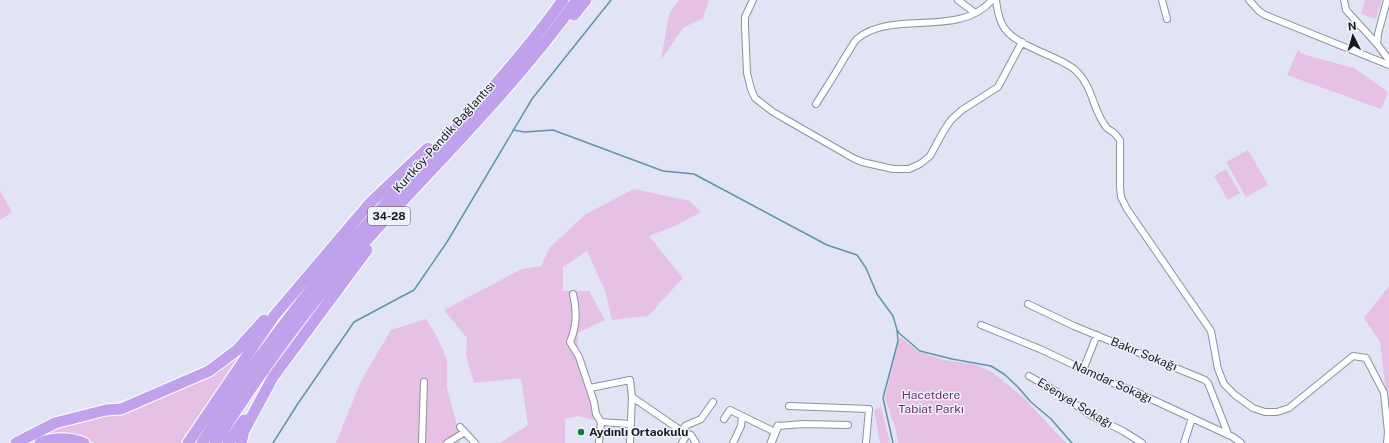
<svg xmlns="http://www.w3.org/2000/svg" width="1389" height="443" font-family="'Public Sans',sans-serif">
  <rect width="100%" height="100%" fill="#e0e4f5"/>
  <path fill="#e7c1e5" d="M679 0H709L703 18 683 28 661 60 669 14Z
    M1365 0H1382L1376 19 1361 14Z
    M1298 50 1302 54 1354 68 1388 92 1381 109 1287 75Z
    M1248 150 1268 185 1246 197 1226 162Z
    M1226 169 1240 193 1228 200 1214 176Z
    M634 189 690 201 701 212 677 225 649 236 683 278 648 316 612 320 605 291 587 251 563 267V291H589L605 320 578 333 577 359 598 421 578 416 565 419V443H500L528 425 521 378 474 383 466 355 467 338 444 310 522 269 541 266 550 247 586 214Z
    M0 191 12 212 0 220Z
    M1389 286V390L1386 392 1380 342 1364 318Z
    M426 319 437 337 447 359V388L456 422 460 443H336L361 381 391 330Z
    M900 337 919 352 944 360 977 365 992 372 1024 398 1066 443H898L896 430 885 398 894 358Z
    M252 342 183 443H95L84 437 70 435 46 437 29 443H24L61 426 125 411Z
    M881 407 890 443H880L874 410Z"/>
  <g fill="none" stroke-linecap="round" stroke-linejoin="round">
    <path stroke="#6094aa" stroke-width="1.5" d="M513 130 525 132 553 130 663 171 694 174 827 245 857 255 866 268 877 294 893 316 897 330 899 333 920 351 952 359 991 366 1004 374 1017 386 1031 402 1051 419 1072 443
      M273 443 297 405 354 322 414 290 447 242 532 99 611 0
      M893 443 883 398 898 341 897 330"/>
    <defs>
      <path id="minor" d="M753 0 745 17V26L747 73 751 89 755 98 773 112 853 158 862 162 893 169H909L920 164 930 156 943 132 951 120 962 110 998 87 1022 42
        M958 0 975 13
        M996 0C997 8 998 16 1002 24 1012 46 1055 54 1074 69 1094 86 1092 111 1107 128 1109 130 1112 131 1114 133 1116 135 1118 138 1120 140V187L1121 197 1127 209 1211 331 1218 369 1224 384 1235 395 1253 408 1265 412H1277L1289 408 1353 356 1366 358 1384 393 1388 432 1387 443
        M1162 0 1167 19
        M1249 0 1259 11 1265 15 1389 65
        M1344 0 1346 10 1377 44 1389 60
        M1377 44 1378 34 1387 0
        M816 104C826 88 836 73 845 57 849 52 852 44 857 39 892 9 959 39 992 0
        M573 294C577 310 577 326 570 342L579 357 594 402 596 414 601 422
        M1028 304 1074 326 1205 380 1208 383 1228 434
        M981 325 1040 349 1108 381 1136 392 1233 437 1241 443
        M1083 370 1097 335
        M1029 376 1057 392 1092 416 1123 431 1142 443
        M590 388 630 380 632 397 630 443
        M632 397 683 432 691 435 696 443
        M789 406 869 409 866 443
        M724 419 730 410 775 432
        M601 422 630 424
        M778 426 804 424 848 425
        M460 427 475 443
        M683 432 685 426 701 419 713 402
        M422 443 424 382
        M447 443 465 432
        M599 443 601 422
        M682 443 687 434
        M733 443 741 426 742 416
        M1184 443 1192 418"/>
      <path id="tertiary" d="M771 443 778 426"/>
      <path id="motorway" d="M574 15 586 0
        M16 443 55 423 106 410 121 409 209 371 237 350 264 320
        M40 443C55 437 70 438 84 443
        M188 443 274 316 370 203 428 148
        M202 443C247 372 296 304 352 241 423 161 500 87 563 0
        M215 443C257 377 303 312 355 253 430 169 511 92 577 0
        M228 443 244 420
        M241 443 244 431 273 377 367 250"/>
    </defs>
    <use href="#minor" stroke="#8d91a0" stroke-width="8"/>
    <use href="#tertiary" stroke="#8d91a0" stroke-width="9"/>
    <use href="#motorway" stroke="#fff" stroke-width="13"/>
    <use href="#minor" stroke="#fff" stroke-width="6"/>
    <use href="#tertiary" stroke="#fff" stroke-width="7"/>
    <use href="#motorway" stroke="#bfa1ec" stroke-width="11"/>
  </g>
  <circle fill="#0d7f35" stroke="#eff2fc" stroke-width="1.5" cx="581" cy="432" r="4"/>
  <g text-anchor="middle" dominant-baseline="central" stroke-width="3" stroke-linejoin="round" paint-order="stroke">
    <rect fill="#eff2fc" stroke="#595b62" stroke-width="1" x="368" y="207" width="42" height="18" rx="3"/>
    <g font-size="11" font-weight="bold" fill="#191a20">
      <text x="389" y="216">34-28</text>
    </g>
    <g font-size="12" fill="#191a20" stroke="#eff2fc">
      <text transform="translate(444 137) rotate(-48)">Kurtköy-Pendik Bağlantısı</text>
      <text transform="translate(1144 354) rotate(22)">Bakır Sokağı</text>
      <text transform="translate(1112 382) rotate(24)">Namdar Sokağı</text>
      <text transform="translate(1075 403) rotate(31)">Esenyel Sokağı</text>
    </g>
    <g font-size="12" fill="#693069" stroke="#eff2fc">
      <text x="931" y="395">Hacetdere<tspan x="931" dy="14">Tabiat Parkı</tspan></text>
    </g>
    <g font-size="12" font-weight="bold" fill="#191a20" stroke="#eff2fc" text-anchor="start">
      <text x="589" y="432">Aydınlı Ortaokulu</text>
    </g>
  </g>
  <g transform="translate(1353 36) rotate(355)" stroke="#eff2fc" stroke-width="3" paint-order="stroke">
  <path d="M0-3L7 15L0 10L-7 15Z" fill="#191a20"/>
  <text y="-6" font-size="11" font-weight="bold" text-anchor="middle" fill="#191a20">N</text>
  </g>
</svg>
